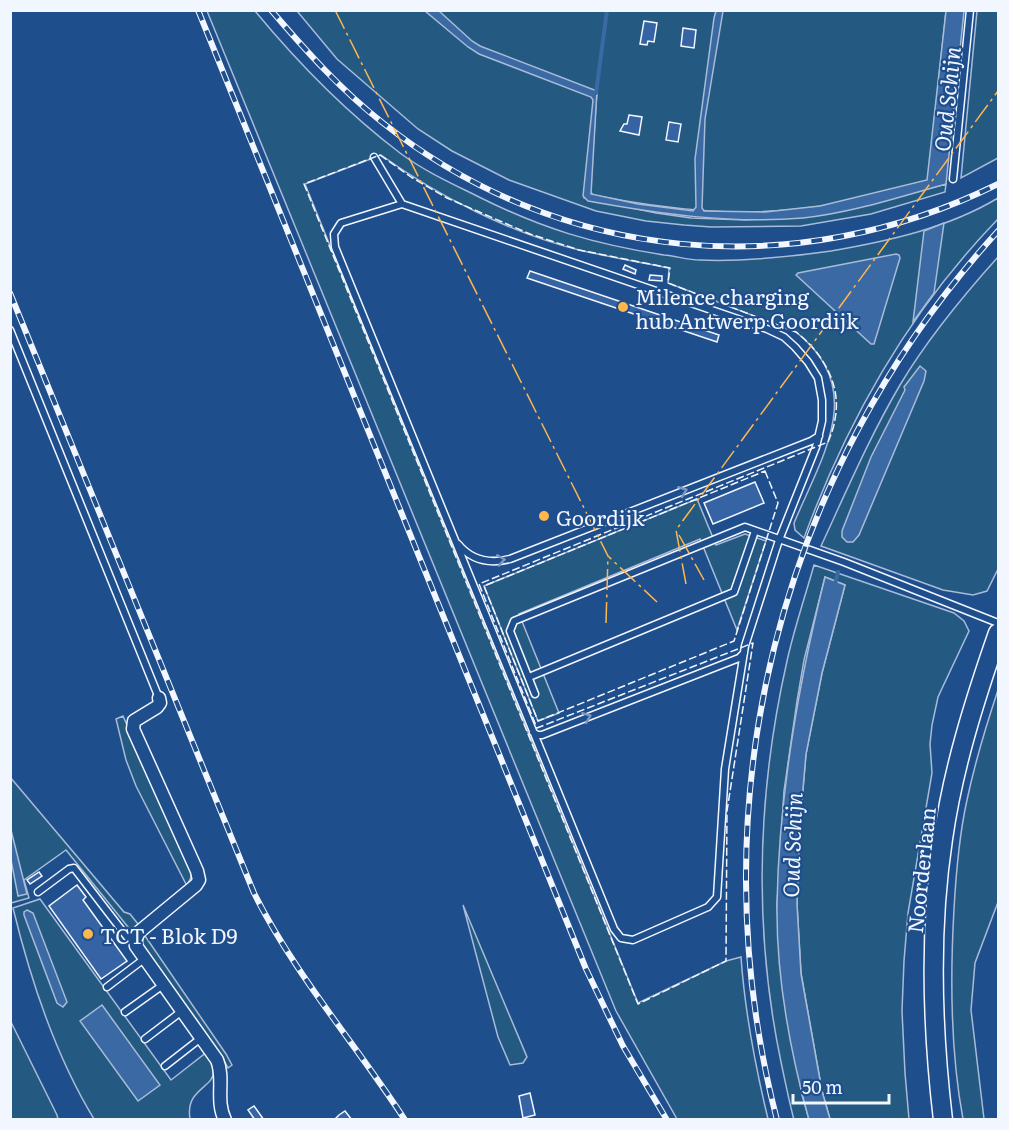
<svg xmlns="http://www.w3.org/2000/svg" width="1009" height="1130" font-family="Literata,serif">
  <rect width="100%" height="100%" fill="#1f4e8c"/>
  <path fill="#245a82" stroke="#a8bbd7" stroke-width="1.5" d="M207 11H255C298 63 346 112 400 153 424 171 453 184 479 197 543 229 594 244 664 255 676 256 688 260 700 260 744 262 788 257 831 251 889 241 948 228 998 198V219C909 311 848 418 804 538L795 530 794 523C822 456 868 389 796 332L668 283 669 268C639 262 609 257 579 250 510 233 438 196 381 155L305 184 638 1003 726 961 741 957C745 1014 755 1065 768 1119H677L616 1011Z
    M297 11H946L928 180C892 190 857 200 821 206 744 218 668 210 593 195L590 191 597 91 584 198 656 213 691 218 745 220 804 217 856 208 946 184 945 192 871 214 801 226 711 227 684 225 646 221 596 211 509 180 452 151 418 129 337 59Z
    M977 11H998V158L961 178Z
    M998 257V569L987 591 973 595 943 590 821 546C846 492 870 436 900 385 928 338 962 297 998 257Z
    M697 499 716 545 745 534 766 541 737 630 700 539 519 614 559 713 538 721 484 586Z
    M814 565 954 613 964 621 969 631 938 697 932 725 930 744 932 773 908 913 904 961 902 1011 905 1073 909 1119H830L822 1091 801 973 797 904 800 824 806 754 822 673 845 585 825 577 804 660 797 701 784 791 777 905 781 971 802 1095 809 1119 794 1120C789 1101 785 1081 781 1062 753 928 757 794 787 661 794 629 805 597 814 565Z
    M998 690V902L975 963 971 1010 984 1119H963C950 1050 950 979 954 909 956 873 959 836 967 800 975 762 986 726 998 690Z
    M123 716 191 870V877L187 886 136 786 126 760 116 719Z
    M10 777 124 912 130 914 138 924 132 932 66 850 24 880 29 898 11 903Z
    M40 899 171 1080 207 1052C210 1058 214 1064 214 1070 214 1089 185 1088 190 1119H94C55 1055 31 982 13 908Z
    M463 905 527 1057 523 1063 510 1065 498 1037Z
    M143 933 226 1054 232 1065 228 1068 217 1049 145 949 143 945Z
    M11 1022 57 1115 58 1119H11Z"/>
  <path fill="#3b69a3" stroke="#a8bbd7" stroke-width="1.5" d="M425 11H439L472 41 480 46 597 91 591 194 638 204 693 211 696 207 695 159 714 18 716 11H723L705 119 702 208 704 211 765 212 820 206 927 180 946 11H964L946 184C899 197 851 213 803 218 730 224 660 214 588 201L583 196 593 100 591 97 479 54 468 47Z
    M944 223 934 293 913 322 924 231Z
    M896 254 899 255 900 258 874 344H871L796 275 798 273Z
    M920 366 926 371 924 381 859 535 853 542H847L842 537V531L871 457 905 390 904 387Z
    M825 577 845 585 822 673 806 754 800 824 797 904 801 974 822 1091 830 1119 809 1120C790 1051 776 976 777 904 779 793 798 685 825 577Z
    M10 826 27 894 18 896 11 860Z
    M27 910 33 913 67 1002 63 1007 57 1003 24 915V912Z
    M102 1005 160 1085 138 1101 80 1021Z"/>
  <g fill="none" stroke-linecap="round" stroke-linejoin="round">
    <path stroke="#3b69a3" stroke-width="4" d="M596 93 607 10
      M835 584 838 572"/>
  </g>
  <path fill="#3563a3" stroke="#f2f6ff" stroke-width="1.5" d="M644 21 657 23 654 42 648 41 647 45 640 44Z
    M683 28 696 30 694 48 681 46Z
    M629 115 642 117 639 135 620 131 624 124H627Z
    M669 122 681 124 678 142 666 140Z
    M625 265 636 270 635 274 623 269Z
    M530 271 719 335 717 342 527 278Z
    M650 275 662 276V281L649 280Z
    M755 482 764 503 713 524 704 503Z
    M39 872 42 876 30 884 27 880Z
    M77 885 86 897 83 900 127 961 101 979 49 906Z
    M530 1093 535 1115 523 1118 519 1096Z
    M254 1106 264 1120H255L248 1110Z
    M345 1111 352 1120H334L339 1115Z"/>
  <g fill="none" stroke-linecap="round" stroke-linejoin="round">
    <defs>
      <path id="service" d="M374 157 402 204
        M953 179 970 10
        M402 204 767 329 784 337 795 347 808 362 818 378 822 400V421L816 447 779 540 745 646 725 769 717 897 708 907 633 940 621 938 614 929 335 247 334 234 341 223Z
        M10 330 159 698
        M458 544C472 561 490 564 510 559L811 441 819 436
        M529 677 734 592 755 531
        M535 694 510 631 514 621 745 527 844 562 998 623
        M533 732 537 735H542L739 658 744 653
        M38 892 69 869 74 868 127 937 135 940
        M107 987 144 959
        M125 1012 163 985
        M145 1039 182 1011
        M165 1066 201 1038"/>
      <path id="minor" d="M159 698 160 703 157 707 134 721 133 729 197 871 199 880 196 885 139 932 135 940 136 946 217 1060C225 1079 215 1100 225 1120"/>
      <path id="primary" d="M943 1120C932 1027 929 931 943 839 953 768 975 699 998 633"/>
    </defs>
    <use href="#service" stroke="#f2f6ff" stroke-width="9"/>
    <use href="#minor" stroke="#f2f6ff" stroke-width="15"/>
    <use href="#primary" stroke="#f2f6ff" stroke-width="21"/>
    <use href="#service" stroke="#1f4e8c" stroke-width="6"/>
    <use href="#minor" stroke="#1f4e8c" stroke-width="12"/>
    <use href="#primary" stroke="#1f4e8c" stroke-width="18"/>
    <defs>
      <path id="rail" d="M198 10 586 969 623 1046 667 1120
        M271 10C306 51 341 90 383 123 561 264 796 284 998 184
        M10 293 254 893C295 975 355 1043 405 1120
        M777 1120C695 803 778 473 998 231"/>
    </defs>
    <use href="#rail" stroke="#f2f6ff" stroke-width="6"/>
    <use href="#rail" stroke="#1f4e8c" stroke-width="4" stroke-dasharray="11" stroke-linecap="butt"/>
    <path stroke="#f2f6ff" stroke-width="1.5" stroke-dasharray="8 3" stroke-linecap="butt" d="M380 155 411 177 447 198 530 234 579 250 670 268 668 283 796 332C822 352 842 385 835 419 834 427 831 435 828 442L479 584 537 728 753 643 727 811 726 961 638 1004 304 184Z
      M765 471 778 503 734 641 538 721 484 586Z"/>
    <path stroke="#ffb74d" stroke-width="1.5" stroke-dasharray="21 4.5 3 4.5" stroke-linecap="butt" d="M335 10 608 556 657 602
      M679 535 704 580
      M686 584 676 530 998 91
      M606 623 608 556"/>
  </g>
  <defs><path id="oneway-chevron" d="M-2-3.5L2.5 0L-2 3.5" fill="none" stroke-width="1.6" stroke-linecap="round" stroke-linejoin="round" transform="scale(1.5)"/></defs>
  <g stroke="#7e9ac0">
    <use href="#oneway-chevron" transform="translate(683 491) rotate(-21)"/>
    <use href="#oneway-chevron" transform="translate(501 560) rotate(-8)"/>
    <use href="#oneway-chevron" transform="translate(587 717) rotate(-21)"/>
  </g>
  <g fill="#ffb74d" stroke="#1f4e8c" stroke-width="2">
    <circle cx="623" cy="307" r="6"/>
    <circle cx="544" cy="516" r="6"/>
    <circle cx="88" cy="934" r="6"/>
  </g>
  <g text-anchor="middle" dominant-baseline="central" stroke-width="4.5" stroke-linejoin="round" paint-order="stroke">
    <g font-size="21" fill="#f2f6ff" stroke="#1f4e8c" text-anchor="start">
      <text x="635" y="295">Milence charging<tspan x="635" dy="24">hub Antwerp Goordijk</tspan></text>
      <text x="556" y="516">Goordijk</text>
      <text x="100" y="934">TCT - Blok D9</text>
    </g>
    <g font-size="21" fill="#f2f6ff" stroke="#1f4e8c">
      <text transform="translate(920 870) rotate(-84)">Noorderlaan</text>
    </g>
    <g font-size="22" font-style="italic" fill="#f2f6ff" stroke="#1f4e8c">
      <text transform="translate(946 99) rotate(-84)">Oud Schijn</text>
      <text transform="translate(791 845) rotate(-88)">Oud Schijn</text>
    </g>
  </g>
  <rect width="1009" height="1130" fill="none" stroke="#f2f6ff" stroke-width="24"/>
  <path d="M793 1094v9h96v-9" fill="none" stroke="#f2f6ff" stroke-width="3"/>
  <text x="802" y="1094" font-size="18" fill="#f2f6ff" stroke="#1f4e8c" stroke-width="4.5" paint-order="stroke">50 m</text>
</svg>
